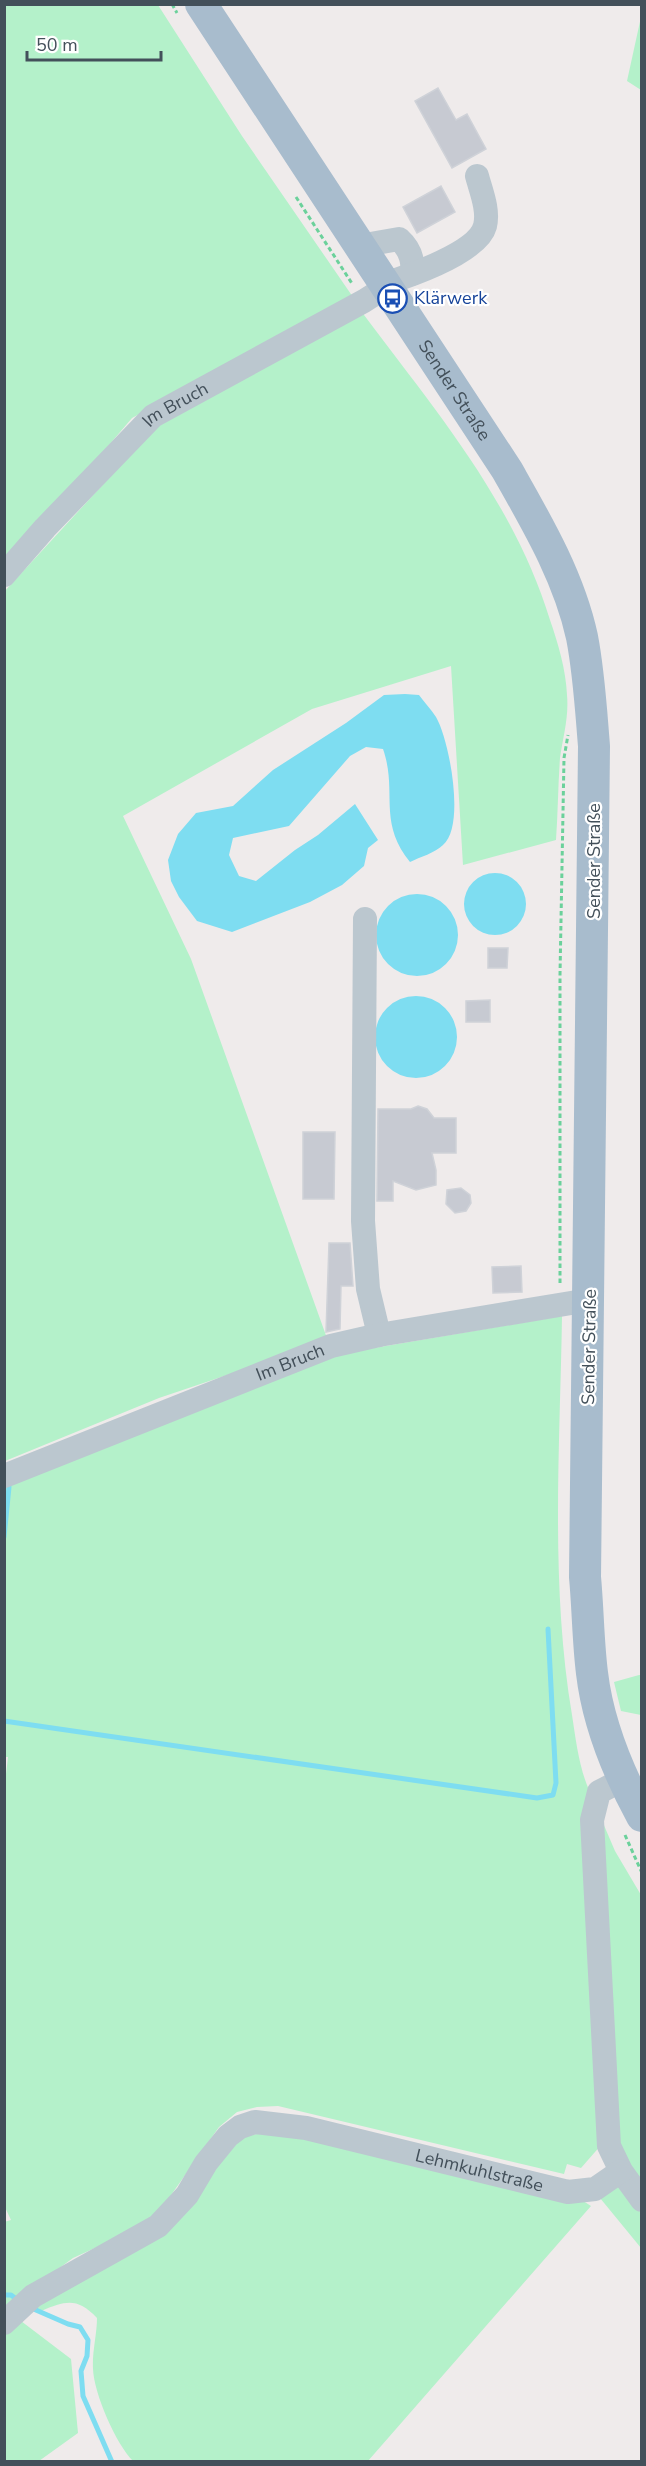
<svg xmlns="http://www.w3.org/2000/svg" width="646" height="2466" font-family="'Nunito Sans',sans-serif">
  <rect width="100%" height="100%" fill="#efebeb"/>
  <path fill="#b4f1ca" d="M5 5H158L242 136 355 300 132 418 5 567Z
    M641 17 642 90H641L627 81Z
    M361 311C434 409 513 500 550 620 558 643 566 670 567 695 569 717 563 737 560 758 558 785 558 813 556 840L463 865 451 666 312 709 123 816 191 959 328 1341 159 1398 5 1461 4 592 155 428Z
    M562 1316C560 1448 550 1584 572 1715 576 1741 579 1767 589 1790L602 2144 581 2168 567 2164 564 2174 278 2106 257 2107 237 2112 219 2127 152 2222 73 2258 5 2308 4 2222 11 2220 4 2205V1791L8 1757H4L5 1486 333 1355Z
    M639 1675H641V1715L621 1711 614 1682Z
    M600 1816 615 1851 641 1895V2188L617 2143Z
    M278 2131 580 2199 591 2206 368 2461H133C116 2444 94 2394 93 2369 92 2352 97 2334 97 2318 77 2297 66 2301 41 2311L32 2306 160 2235 243 2136Z
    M621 2184 641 2213V2248L600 2198Z
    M21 2321 71 2359 78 2433 39 2461 5 2462V2335Z"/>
  <path fill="#7eddf1" d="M405 694 419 695C424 702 431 709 436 717 449 739 466 826 443 845 435 853 420 857 410 862 377 821 398 792 383 749L366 747 350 756 289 826 233 838 229 855 239 876 256 881 295 850 318 835 355 804 378 840 368 848 364 866 342 885 310 902 232 932 197 921 179 897 171 881 168 860 178 834 196 813 233 806 273 770 346 723 384 695Z
    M464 904a31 31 0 1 1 62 0a31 31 0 1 1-62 0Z
    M376 935a41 41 0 1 1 82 0a41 41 0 1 1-82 0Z
    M375 1037a41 41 0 1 1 82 0a41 41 0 1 1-82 0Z"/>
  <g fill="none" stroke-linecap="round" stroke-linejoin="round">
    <path stroke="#7eddf1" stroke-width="5" d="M4 1537 9 1487
      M4 1721 537 1798 553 1795 556 1783 548 1629
      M4 2295H11L19 2301
      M29 2307 68 2324 80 2327 88 2340 87 2356 81 2371 83 2396 112 2462"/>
  </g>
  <path fill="#c7cad2" stroke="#cfd2d8" stroke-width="1.5" d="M438 88 456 120 467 114 486 149 452 168 415 101Z
    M441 186 455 212 417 233 403 207Z
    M488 948H508L507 968H488Z
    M490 1000V1022H466V1001Z
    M418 1106 427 1109 434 1118H456V1153H432L436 1170V1185L416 1190 393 1181V1201H377L378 1109H411Z
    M303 1132H335L334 1199H303Z
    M461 1188 470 1195 471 1203 466 1211 455 1213 446 1204 447 1190Z
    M329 1243H350L353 1286H341L340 1329 326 1332Z
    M521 1266 522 1292 493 1293 492 1267Z"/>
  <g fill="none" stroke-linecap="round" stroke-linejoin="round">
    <path stroke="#6bd19b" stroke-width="3" stroke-dasharray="4.5 3" stroke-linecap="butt" d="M172 4 177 13
      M296 197 353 285
      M560 1283V975L564 758 568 735
      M625 1835 642 1873"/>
    <g stroke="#bbc7cf" stroke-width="24">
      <path d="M359 246 399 239C410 249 414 260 412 274"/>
      <path d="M384 284C409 276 478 253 485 226 489 210 481 191 477 176"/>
      <path id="s1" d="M4 575 45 528 153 416 364 301 386 287"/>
      <path d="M365 919 363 1221 368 1289 379 1335"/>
      <path id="s2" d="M4 1476 331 1346 379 1335 589 1300"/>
      <path d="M622 1780 599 1792 592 1820 609 2146 621 2171 642 2200"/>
      <path id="s3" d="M4 2323 33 2296 158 2226 187 2195 206 2163 228 2136 240 2127 255 2122 306 2128 568 2192 595 2189 621 2171"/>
    </g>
    <path stroke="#a8bccd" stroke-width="32" id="s4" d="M201 4 507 470C537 523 569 577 582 637 589 673 591 710 594 746L585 1577C588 1609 588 1641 592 1673 598 1724 618 1772 642 1816"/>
  </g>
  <defs>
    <symbol id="bus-ring" viewBox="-11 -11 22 22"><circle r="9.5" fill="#fff" stroke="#1a4fb4" stroke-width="1.5"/><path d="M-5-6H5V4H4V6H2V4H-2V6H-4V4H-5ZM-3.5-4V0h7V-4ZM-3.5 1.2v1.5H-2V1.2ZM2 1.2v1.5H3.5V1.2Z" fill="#1a4fb4"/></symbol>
  </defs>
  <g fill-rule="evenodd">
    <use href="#bus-ring" x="376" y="282" width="33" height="33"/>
  </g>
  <g text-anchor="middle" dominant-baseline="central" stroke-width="4.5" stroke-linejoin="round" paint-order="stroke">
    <g font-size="18" fill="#164399" stroke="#fff" text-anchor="start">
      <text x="414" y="298">Klärwerk</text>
    </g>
    <g font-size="18" fill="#43505a" stroke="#fff">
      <text stroke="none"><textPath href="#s4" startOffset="462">Sender Straße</textPath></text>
      <text stroke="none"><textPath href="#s1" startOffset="243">Im Bruch</textPath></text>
      <text transform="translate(594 861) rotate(-90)">Sender Straße</text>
      <text transform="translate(589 1347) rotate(-89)">Sender Straße</text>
      <text stroke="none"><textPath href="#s2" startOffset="308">Im Bruch</textPath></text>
      <text stroke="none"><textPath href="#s3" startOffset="558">Lehmkuhlstraße</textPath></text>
    </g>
  </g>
  <rect width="646" height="2466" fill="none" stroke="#43505a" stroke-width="12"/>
  <path d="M27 51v9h134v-9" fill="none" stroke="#43505a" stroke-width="3"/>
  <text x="36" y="51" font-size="18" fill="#43505a" stroke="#ffffff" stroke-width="4.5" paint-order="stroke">50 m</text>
</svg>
